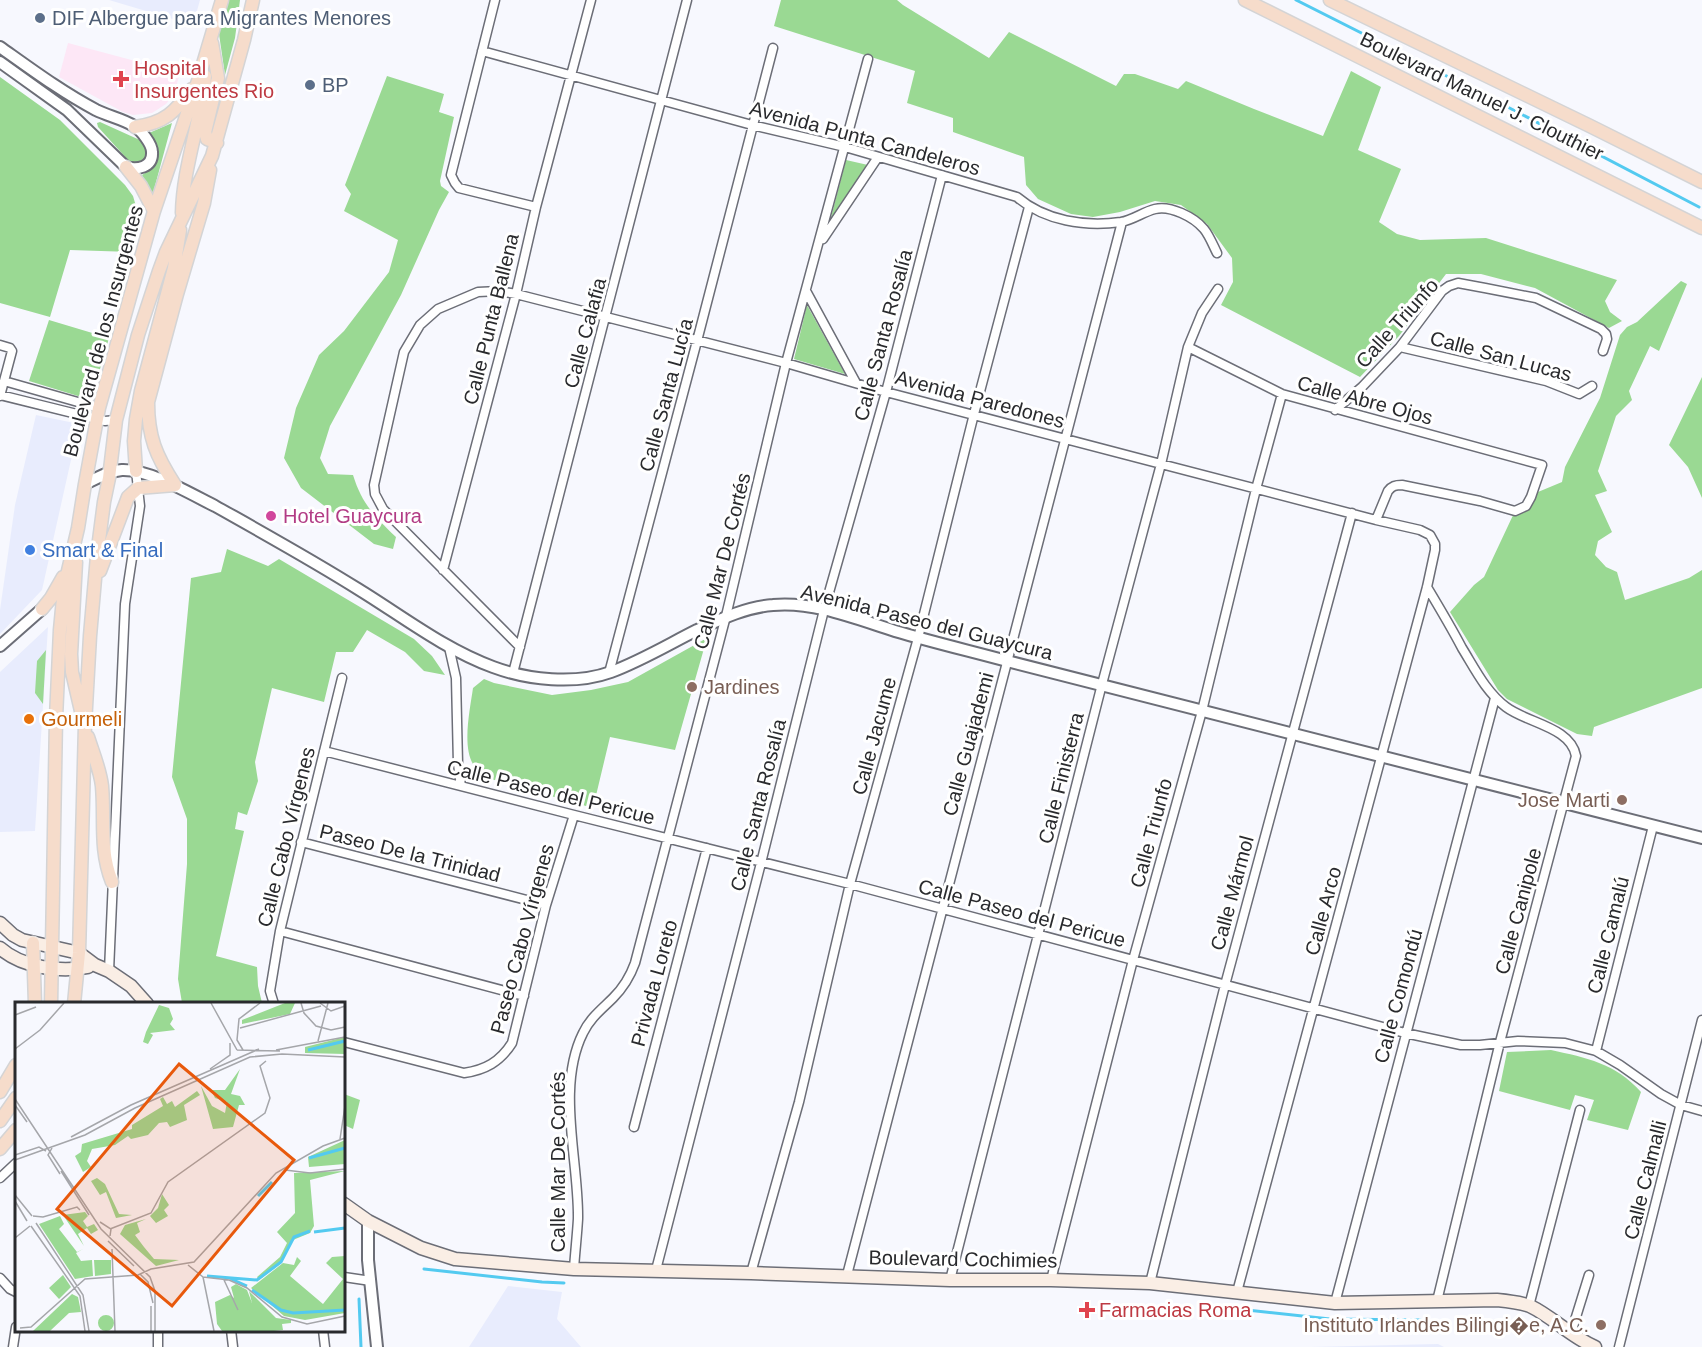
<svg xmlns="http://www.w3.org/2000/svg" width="1702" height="1347" font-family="Helvetica,sans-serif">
  <rect width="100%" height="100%" fill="#f7f8fe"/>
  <path fill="#e8ecfd" d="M109 0H200L193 25Z
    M36 415 79 424 42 590 0 634V610L15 505Z
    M48 627 35 831 0 832V672Z
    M508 1286 562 1292 557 1319 581 1347H469Z
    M1438 1344 1444 1347H1310Z"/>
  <path fill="#fde7f6" d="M68 43 180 73 174 94 166 104 152 113 133 115 123 112 59 77Z"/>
  <path fill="#9ad993" d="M228 0H240L235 38 225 75 219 34Z
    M781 0H897L903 5 989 58 1009 32 1116 86 1124 74H1135L1178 89 1186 81 1254 109 1323 136 1351 71 1381 87 1358 150 1401 169 1379 222 1397 234 1420 240 1486 238 1617 280 1605 301 1610 312 1622 321 1609 328 1535 288 1481 274H1446L1399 336 1360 377 1221 305 1233 282 1232 258 1207 224 1181 205 1155 201 1120 212 1093 217 1071 214 1038 199 1026 185 1024 157 953 132V118L907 103 915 71 774 26Z
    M387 76 444 94 439 112 454 117 440 181 441 186 449 192 439 210 401 295 330 426 320 458 328 474 353 475C362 504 375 517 396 537L393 549 374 544 301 488 284 458 296 408 319 355 344 331 389 272 398 240 344 211 351 194 345 185Z
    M0 77 60 120 125 185 133 196 138 213 137 227 132 252 70 250 50 317 0 303Z
    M100 122 142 141 147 149 146 159 137 165 128 160 98 127 97 123Z
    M172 123 152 197 142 175C159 165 162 149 149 133Z
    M846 160 868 165 829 225Z
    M1681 281 1687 284 1659 351 1650 346 1629 391 1632 400 1616 416 1598 471 1607 491 1595 495 1612 532 1598 541 1595 555 1606 567 1617 572 1625 600 1689 578 1702 570V688L1594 727 1592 736 1577 734 1507 699 1498 690 1450 612 1474 585 1484 577 1515 511 1538 492 1562 482 1565 467 1600 398 1620 335 1627 327 1637 322Z
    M807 305 845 374 794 359Z
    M49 320 109 338 91 400 29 381Z
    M1702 377V498L1688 467 1669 445Z
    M227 549 268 566 279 559 414 639 432 656 445 675 424 671 405 652 367 630 353 652H336L324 702 272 688 255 762 258 781 247 815 238 812 235 829 244 831 216 956 257 967 258 986 262 1003H182L178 979 187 864V819L172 777 191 578 221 572Z
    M707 638 675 750 610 737 593 808 491 779C484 775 478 771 473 764 462 746 470 709 473 688L484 679 494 683 552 695 591 690 628 682Z
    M46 650 43 704 35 693 37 661Z
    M1551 1050C1587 1058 1615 1063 1641 1092L1628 1130 1587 1120 1594 1100 1575 1095 1570 1110 1499 1091 1507 1052Z
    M344 1094 360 1100 353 1129 344 1125Z"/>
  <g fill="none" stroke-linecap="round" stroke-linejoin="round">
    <path stroke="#53caf0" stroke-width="3" d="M1296 0 1500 103 1699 207
      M424 1269 542 1282 564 1283
      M359 1299 361 1347
      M1247 1310 1330 1319 1422 1320"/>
    <defs>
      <path id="minor" d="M495 0 451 175 455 183 459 188 536 207
        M482 51 752 125 845 147 1017 197C1045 221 1085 227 1121 222 1133 220 1143 212 1155 209 1170 205 1194 217 1204 229 1209 235 1213 245 1217 253
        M823 239 878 157
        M806 291 856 383
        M0 345 10 348 12 351 0 396
        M1188 347 1282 394 1542 465 1531 497 1526 506 1515 511 1480 501 1402 485C1395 485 1392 486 1388 491L1376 520
        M1400 347 1546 381 1579 394 1592 386
        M4 381 99 408
        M0 395 105 421 116 420
        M1335 410 1362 387 1400 347 1442 291 1449 286 1458 283 1485 288 1536 298 1601 329 1606 334 1607 339 1603 351
        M443 570 516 294 536 207 591 0
        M1427 587C1439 607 1451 627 1462 648 1475 669 1486 692 1506 707 1527 723 1571 727 1576 756L1500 1042 1437 1301
        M449 647 456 678 458 764 461 786
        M520 647 383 509 375 494 374 485 404 352 420 325 438 309 478 292 499 291 516 294 786 363 886 392 1161 464 1376 520 1420 530 1430 535 1435 544V550L1427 587 1237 1292
        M513 673 687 0
        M609 673 697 341 773 48
        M324 751 574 815 850 884 1405 1033 1461 1045H1480L1518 1041 1565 1043 1596 1051 1620 1065 1661 1094 1681 1105 1702 1111
        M301 842 546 905
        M280 931 524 996
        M109 971 125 604 140 506 136 471
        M274 1004 270 991 280 931 342 678
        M344 1042 464 1073C485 1070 500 1062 512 1043L546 905 574 815
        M1596 1051 1653 826
        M634 1127 707 848
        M0 1178 16 1163
        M574 1269C575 1253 577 1236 578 1219 579 1161 556 1087 583 1033 590 1018 602 1009 613 998 623 988 630 977 635 963L726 616 786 363 868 59
        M656 1270 761 863 824 610 886 392 942 175
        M751 1273 799 1102 850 884 918 638 974 414 1029 207
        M847 1275 1122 222
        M344 1277 371 1281
        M0 1278 10 1289 16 1292
        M950 1280 1102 684 1161 464 1188 347 1202 313 1218 289
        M1051 1280 1133 960 1202 711 1256 489 1282 394
        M1150 1283 1225 985 1352 513
        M1335 1303 1495 698
        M1529 1306 1580 1110
        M158 1330V1347
        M231 1330 233 1347
        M323 1330 325 1347
        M1571 1333 1589 1275
        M13 1347 16 1327
        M1619 1347 1702 1020"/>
      <path id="tertiary" d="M0 47C31 69 62 92 96 110 108 116 123 119 134 126 141 130 152 144 152 152 153 168 137 170 126 167L67 110 0 62
        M85 484C97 478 109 471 122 470 149 469 191 494 215 506 263 533 312 560 358 589 402 616 444 649 493 667 528 680 575 685 611 672 641 661 669 644 697 630 721 619 746 607 773 605 814 601 857 619 895 631 932 642 970 651 1007 661L1702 838
        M0 646 42 609
        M368 1221V1260L377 1347"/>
      <path id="secondary" d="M0 923 13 935 22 940 79 953 95 965 109 971 131 986 147 1004
        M0 948C21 967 60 973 88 967
        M344 1204 368 1221 421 1248 455 1259 574 1269 751 1273 950 1280H1051L1150 1283 1335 1303 1497 1300C1508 1301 1519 1302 1530 1306 1553 1317 1571 1337 1595 1347"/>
      <path id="primary" d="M1245 0 1702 228
        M1330 0 1590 126 1702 182
        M212 43 218 78 205 132 207 139 217 143
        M135 127C165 123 175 112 192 89
        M126 167 141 186 154 211
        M182 213C183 166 201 122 205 76
        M136 471 134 441 136 419 141 391 174 268 180 230
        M76 562 71 654 72 672 81 711
        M100 571 128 497 138 488 175 485C156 456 148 437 148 402L177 294 204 203 210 170
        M42 609 51 598 63 577
        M88 737C93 753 100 769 102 786 105 820 99 849 112 882
        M33 943 35 1004
        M51 1004 56 718 60 630 64 588 78 528 85 484 99 408 154 211 198 81 222 0
        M74 1004 79 953 85 725 90 636 97 556 104 502 109 478 116 420 138 335 159 271 166 252 212 156 244 40 253 0
        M0 1092 16 1065
        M0 1121 16 1098
        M0 1149 16 1130"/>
    </defs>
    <use href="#minor" stroke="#6c6e77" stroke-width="11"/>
    <use href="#tertiary" stroke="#6c6e77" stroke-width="14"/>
    <use href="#secondary" stroke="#6c6e77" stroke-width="15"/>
    <use href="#primary" stroke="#d4d4d5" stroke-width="15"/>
    <use href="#minor" stroke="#fff" stroke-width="8"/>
    <use href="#tertiary" stroke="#fff" stroke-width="10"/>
    <use href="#secondary" stroke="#faeee5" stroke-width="12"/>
    <use href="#primary" stroke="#f6dccb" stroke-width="12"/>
  </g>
  <g fill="#5c6f8a" stroke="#fff" stroke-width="2">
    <circle cx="40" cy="18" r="6"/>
    <circle cx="310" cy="85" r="6"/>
  </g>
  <g fill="#e0444e" stroke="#fff" stroke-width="2">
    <path d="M118 70h6v6h6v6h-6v6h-6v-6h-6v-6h6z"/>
    <path d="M1084 1301h6v6h6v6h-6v6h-6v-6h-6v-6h6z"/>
  </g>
  <circle fill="#d1479c" stroke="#fff" stroke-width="2" cx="271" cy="516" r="6"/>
  <circle fill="#3f7fe0" stroke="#fff" stroke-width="2" cx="30" cy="550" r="6"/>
  <g fill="#8d6e63" stroke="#fff" stroke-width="2">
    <circle cx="692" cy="687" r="6"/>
    <circle cx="1622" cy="800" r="6"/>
    <circle cx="1601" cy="1325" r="6"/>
  </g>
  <circle fill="#e8710a" stroke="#fff" stroke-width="2" cx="29" cy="719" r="6"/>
  <g text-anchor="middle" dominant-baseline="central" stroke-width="6" stroke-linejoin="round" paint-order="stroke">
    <g font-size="20" fill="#4e5e75" stroke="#fff" text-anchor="start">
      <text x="52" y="18">DIF Albergue para Migrantes Menores</text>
      <text x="322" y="85">BP</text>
    </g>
    <g font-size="20" fill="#be3a42" stroke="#fff" text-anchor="start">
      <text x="134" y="68">Hospital<tspan x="134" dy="23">Insurgentes Rio</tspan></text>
      <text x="1099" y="1310">Farmacias Roma</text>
    </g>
    <g font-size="20" fill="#292a2d" stroke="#fff">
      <text transform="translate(1482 96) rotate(26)">Boulevard Manuel J. Clouthier</text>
      <text transform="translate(865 138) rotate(15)">Avenida Punta Candeleros</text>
      <text transform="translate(491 319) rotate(-76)">Calle Punta Ballena</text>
      <text transform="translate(1397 323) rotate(-48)">Calle Triunfo</text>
      <text transform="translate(103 331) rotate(-75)">Boulevard de los Insurgentes</text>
      <text transform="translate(585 333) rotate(-75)">Calle Calafia</text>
      <text transform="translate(883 335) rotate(-75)">Calle Santa Rosalía</text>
      <text transform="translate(1501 356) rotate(15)">Calle San Lucas</text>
      <text transform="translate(666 395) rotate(-75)">Calle Santa Lucía</text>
      <text transform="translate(980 399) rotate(15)">Avenida Paredones</text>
      <text transform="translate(1365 400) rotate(15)">Calle Abre Ojos</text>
      <text transform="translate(722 561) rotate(-76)">Calle Mar De Cortés</text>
      <text transform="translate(927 622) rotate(14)">Avenida Paseo del Guaycura</text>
      <text transform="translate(874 736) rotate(-75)">Calle Jacume</text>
      <text transform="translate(968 744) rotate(-75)">Calle Guajademi</text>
      <text transform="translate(1061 778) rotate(-76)">Calle Finisterra</text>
      <text transform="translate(551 792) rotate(14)">Calle Paseo del Pericue</text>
      <text transform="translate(758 805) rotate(-76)">Calle Santa Rosalía</text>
      <text transform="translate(1151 833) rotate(-75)">Calle Triunfo</text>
      <text transform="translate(286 837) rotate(-76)">Calle Cabo Vírgenes</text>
      <text transform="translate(410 853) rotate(14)">Paseo De la Trinidad</text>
      <text transform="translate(1232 893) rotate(-75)">Calle Mármol</text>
      <text transform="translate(1323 911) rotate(-75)">Calle Arco</text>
      <text transform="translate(1518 911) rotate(-75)">Calle Canipole</text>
      <text transform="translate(1022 913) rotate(15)">Calle Paseo del Pericue</text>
      <text transform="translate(1608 935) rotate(-76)">Calle Camalú</text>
      <text transform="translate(522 939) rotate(-75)">Paseo Cabo Vírgenes</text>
      <text transform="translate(654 983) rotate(-75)">Privada Loreto</text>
      <text transform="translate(1398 996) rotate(-75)">Calle Comondú</text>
      <text transform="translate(558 1162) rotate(-90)">Calle Mar De Cortés</text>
      <text transform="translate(1645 1180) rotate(-76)">Calle Calmalli</text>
      <text transform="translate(963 1259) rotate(1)">Boulevard Cochimies</text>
    </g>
    <g font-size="20" fill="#b23c85" stroke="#fff" text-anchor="start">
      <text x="283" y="516">Hotel Guaycura</text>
    </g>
    <g font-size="20" fill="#366cbe" stroke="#fff" text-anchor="start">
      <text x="42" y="550">Smart &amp; Final</text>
    </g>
    <g font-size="20" fill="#785e54" stroke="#fff" text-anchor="end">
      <text x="704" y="687" text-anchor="start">Jardines</text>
      <text x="1610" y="800">Jose Marti</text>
      <text x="1589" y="1325">Instituto Irlandes Bilingi�e, A.C.</text>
    </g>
    <g font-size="20" fill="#c56008" stroke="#fff" text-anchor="start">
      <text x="41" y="719">Gourmeli</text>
    </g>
  </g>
  <g transform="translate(15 1002)">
    <rect width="330" height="330" fill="#f7f8fe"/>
    <path d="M270 1H280L275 12 227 22V18ZM144 3 154 6 158 17 155 22 160 28 135 31 138 33 133 42 128 40 131 30ZM330 35V52L290 51V45ZM225 67 216 92 225 94 230 103H224L218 125 198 127 186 84 197 104 210 111 212 100 200 96 196 88H210ZM182 89 185 93 169 103 172 118 155 125 152 120 144 121 133 133 116 137 113 134 100 143 77 147 72 159 76 165 68 170 60 154 66 150 67 142 117 127V123L148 104 145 97 148 95 152 102 157 99 160 105ZM330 138V162L294 165 293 155ZM330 169 295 178 299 224 295 231 278 238 266 261 244 278 242 275 265 255 272 241 262 230 280 211 279 171ZM82 176 90 182 104 212 117 213 101 216 91 190 85 193 76 179ZM147 192 154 203 149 208 153 214 141 221 135 214 143 206ZM70 210 73 214 68 219 72 225 79 222 83 228 76 232 72 226 63 232 69 244 48 213ZM45 214 49 222 44 227 62 250 68 247 61 251 66 259 77 258 78 274 60 277 24 222ZM131 217 122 221 125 230 120 233 129 245 139 257 164 258 141 264 105 232 110 223ZM330 254V311L290 318 269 314 236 286 268 261 279 263 282 255 286 259 275 274 308 302 328 277 311 261 317 255ZM79 258H96V272L80 274ZM48 273 56 285 44 297 34 286ZM221 282 232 288 237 301 234 289 261 316 276 318V321L267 322 268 328 259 329H207L202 322 200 300 215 293 219 296 216 285ZM57 292 63 295 66 310 54 311 35 329H18ZM83 321a8 8 0 1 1 16 0a8 8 0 1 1-16 0Z" fill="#9ad993"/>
    <path fill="none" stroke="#53caf0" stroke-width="3" d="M293 48 330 39M294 156 330 146M243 194 257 180M299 230 330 226M192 274 242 278 266 260 279 235 295 229M214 276 232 284M237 288 266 308 278 311 330 308"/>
    <path fill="none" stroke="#a5a6aa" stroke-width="1.5" d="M196 1 222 48M286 1 289 11 301 24 316 28 330 25M305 1 316 9 330 4M0 13 21 5M225 26 306 4M303 39 313 1M0 47 25 28 49 1M222 48 265 49M228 48 222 38 224 17 245 1M261 48 330 35M195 67 215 53V41M0 97 86 227 135 275 140 289V329M0 103 12 120M56 135 116 103 244 47M325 137 330 104M37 146 33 153 45 172M0 153 24 145 31 149M0 158 70 133 120 106 235 55 267 52 330 55M270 168 295 171 330 167M46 169 74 213M0 193 17 214M0 199 12 219M18 214 28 215 62 205 65 208M85 220 96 227 95 234M21 221 68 293 74 329M16 224 65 294 70 329M95 227 136 211 153 180 250 111 255 96 245 64 251 59M0 236 15 224M93 239 119 264M97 247 100 329M173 263 188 275M125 272 133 280 138 301M188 275 214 278 232 286 267 315 292 322 330 314M188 275 199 329M209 278 223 308M5 326 16 325 70 277 123 273 136 267 179 260 261 171 308 144 330 136M136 329V304"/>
    <path fill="#e8590c" fill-opacity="0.15" stroke="#e8590c" stroke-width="3" d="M164 62 279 158 157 304 42 207Z"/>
    <rect width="330" height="330" fill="none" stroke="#292a2d" stroke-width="3"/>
  </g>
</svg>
